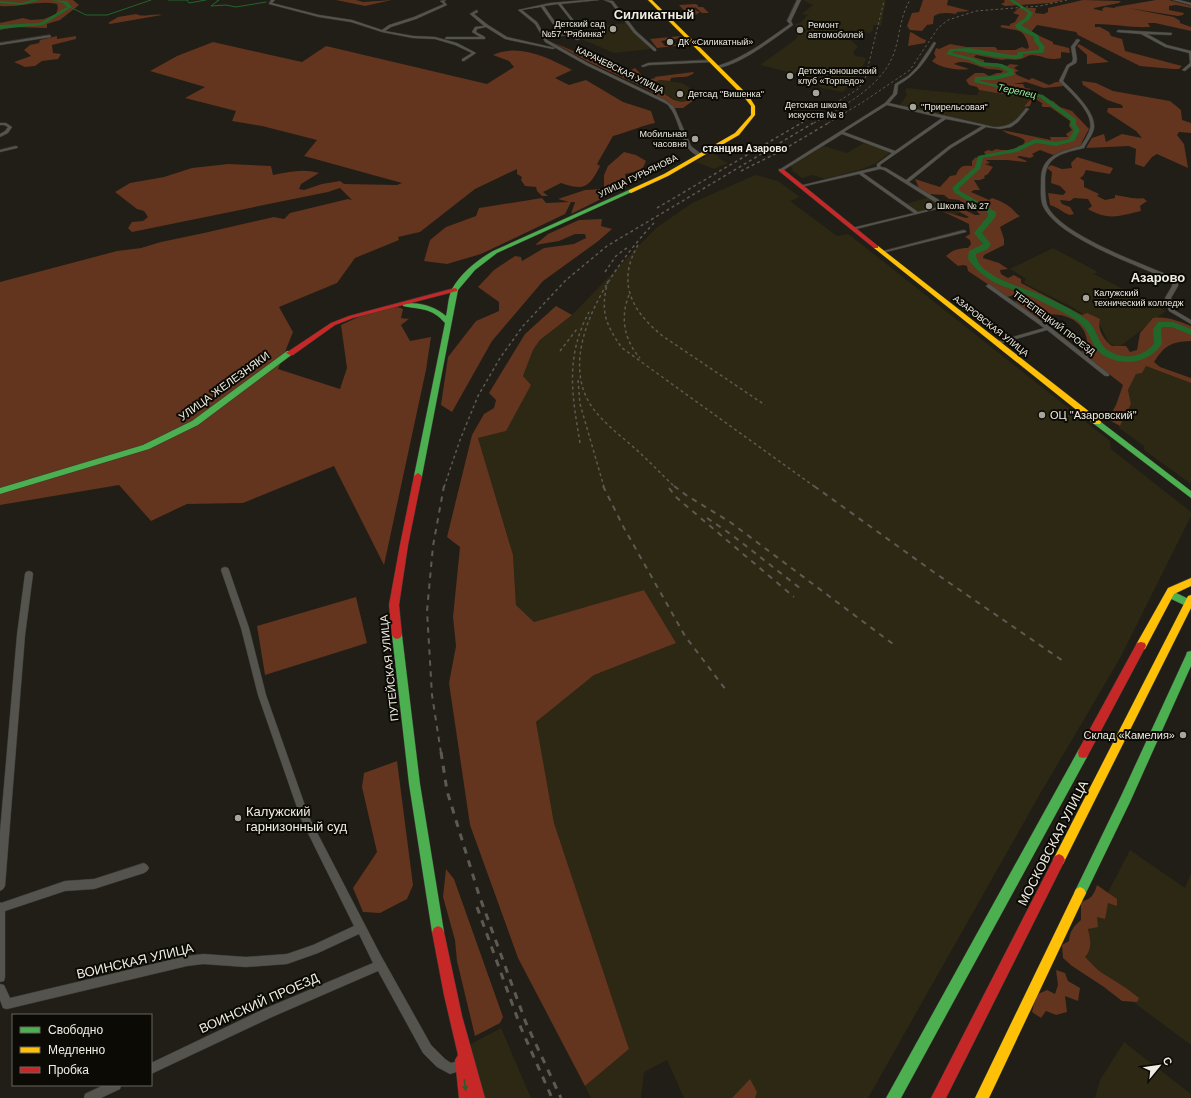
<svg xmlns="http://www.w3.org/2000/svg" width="1191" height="1098" font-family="Helvetica,sans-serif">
  <rect width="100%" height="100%" fill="#201e16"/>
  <path fill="#2c2813" d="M803 0H886L881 26 873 25V30L870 33 849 30 847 32 853 35H849L852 37 849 38 858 47 853 52 855 56 864 57 866 59 861 70 843 92 822 88 816 83 817 82 799 77 801 75 760 65 796 39 798 36 796 35H801L808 29 796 28 795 24 800 23 808 15 802 14 813 5Z
    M626 23 633 32 651 49 614 53 581 39 577 34 585 31 594 30 603 25Z
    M660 80 682 83 695 91V98L682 102 674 99 650 84Z
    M906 88 973 95H977L979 90 1031 99 1025 105V109L1015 123 1005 127 992 126 899 106 907 95 905 92Z
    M864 143 891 152 875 164 859 170 825 179 813 175 802 178 791 170 793 169 790 166 824 146 847 153Z
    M712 153 720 157 718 158 728 163 714 169 696 162Z
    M755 175 778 181 800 197 790 201 837 236 848 234 865 247 1110 441 1111 449 1191 512V516L1119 660 1040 794 868 1098H684L667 1060 644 1072 641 1098H591L585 1086 629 1049 554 823 536 722 594 675 675 643 644 590 534 622 516 605 513 555 478 438 506 431 523 376 533 350 540 340 572 315 656 228 692 203Z
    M934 196 960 213 952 215 941 208 920 213 905 204Z
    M1053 248 1098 272 1094 274 1166 311 1118 348 1109 343 1100 325 1072 307 1024 283 1026 279 1010 269Z
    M1146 366 1191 383V484L1144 450V446L1119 428 1131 404 1128 390 1136 374Z
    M1130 850 1185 888 1191 873V1045L1074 958Z
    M501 1028 531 1098H483L469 1045Z
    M1124 1042 1191 1094V1098H1095L1100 1080Z"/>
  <path fill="#63341e" d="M0 0H73L79 5 60 20 47 24V28L14 27 0 30V23L23 18 31 20 44 19 56 14 58 8 57 4C38 0 20 8 0 6Z
    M336 0H356L363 2 392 0 365 6Z
    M923 0H948L947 5 970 11 957 12 956 14C948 13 941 12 934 16L933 24 927 25 922 31 910 30 907 26 912 13 919 12Z
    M1004 0H1063L1051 3 1005 6 1001 4 1005 2Z
    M1083 0 1121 1 1119 3 1094 8V9L1103 11 1102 9 1105 7 1115 8V7L1156 0H1169L1191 6V8L1176 5 1169 6V10L1184 13 1183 15 1178 16 1128 8 1174 17 1180 21V23L1191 27V31L1155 23H1148L1150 27C1132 28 1114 24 1095 24V27H1100L1109 32 1111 36 1122 39 1125 51 1182 66 1179 69H1173L1140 66 1078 35 1076 32 1037 25 1031 32 1053 42V44L1069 48 1070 53 1061 52V58C1047 61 1045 56 1032 55 1028 55 1025 58 1021 59 1015 61 1008 58 1002 60L976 55 974 57 984 60V63H997L1007 66 1010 64 1019 65 1014 68 1019 71 1015 72 1017 75 1029 80 1032 78 1049 85 1056 82H1060L1064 86 1044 88 1026 82 1013 84H1023L1025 88 1031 89 1029 90 1038 93 1040 98 1050 99 1046 100 1053 101 1060 107 1072 111 1089 129 1082 142 1081 147 1053 155 1040 150 1032 154 1034 156 1030 158 1020 156 1017 157 1027 161 1026 162 1007 160H986L990 163 985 164 993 167 988 174 984 176 985 178 980 180H974L980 190H974L971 192 989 200 992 198C998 200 1005 203 1010 207 1014 210 1015 213 1020 216L1000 227 1004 239V245L984 255 983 258 999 263 1008 269 1000 270 1001 274 1008 278 1014 275 1021 279V283L1082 315 1087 313 1100 319C1097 330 1104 340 1112 346H1126L1130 352 1137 350 1140 333 1153 318C1167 316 1178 321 1191 326V341C1171 342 1165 345 1154 362L1160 367 1191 378V383L1146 366 1142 373 1136 374 1128 390 1131 404 1120 426 1111 421 1112 412 1116 405 1123 385 1081 352 1087 340C1086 336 1085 331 1082 328 1073 315 1052 311 1038 318L1015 302 1019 297 1014 295 1007 297 968 271 967 266 963 265 958 266 946 256C952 250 959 248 968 248L971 244 970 240 965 237 970 234 969 224 942 211 966 218 969 217 954 209 957 206 975 215H980L977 211 959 200 949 199 944 195 929 194 919 188 915 179 940 187 950 176 956 175C960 166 962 165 972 166V161L976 157 981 160 982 158 987 157 984 152 988 150 992 151 996 149C1003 151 1011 150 1018 148V146L1023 145 1025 141C1020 135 1011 137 1002 130L1051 140 1050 137H1068L1066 134 1072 130 1069 126 1070 121 1050 107H1043L1041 105 1043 104 1033 97 1030 106 1025 107V105L1031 99 979 90 977 87 969 85 966 80 975 73H984L989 76 997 73H1001L1003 71C998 69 994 70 989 69 979 68 965 58 954 64L969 69C959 71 940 68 932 61L936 57 934 54 936 48 939 49 950 44 967 47H995L998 50H1015L1022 47 1027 49 1029 47C1023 26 1018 32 1000 27L1002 25 1010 26V24L1015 22 1019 15 1013 13 1019 8H1036L1035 13 1044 14 1048 12V8Z
    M695 4 698 5V7H703L709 13H702L695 7V10L700 12 691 18 679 5Z
    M136 14C144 18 152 13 162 15L110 24 108 23 118 17Z
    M910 32C916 34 919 38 926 40L925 43 908 46Z
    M57 36V39L76 36V39L52 45 53 53 61 54 58 59 42 61 35 66 25 67 14 62 31 56 24 50 30 45 39 43 40 40Z
    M680 36 682 38 661 41 665 46 681 44 683 45 657 48 650 39Z
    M213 42 302 62 326 46 487 84 514 67 509 61 493 55C519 43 548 58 572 70L555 78 569 85 586 80 623 102 651 111 655 123C640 126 628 132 613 136L597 164 600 166C589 188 584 191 561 183L543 192 548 196H542L537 191 536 187 525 186 521 180 522 177 517 174V169L475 189 420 232 398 237 399 240 355 258 337 283 279 307 293 332 278 369 340 389 347 368 341 325C354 319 391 302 403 309L401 318 409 319 401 325 410 341 431 337 426 370 384 565 334 466 243 503 187 504 151 521 119 485 0 505V282L117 251 141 248 161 242 204 233 274 217 284 219 290 213 348 199 352 200 340 188 328 192 132 232 128 228 132 222 143 221 148 217 144 211 137 209 115 192 130 183 164 177 192 168 228 164 271 166 273 175C288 172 303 168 319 173L301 184 299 189 304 190 322 184 340 181 344 184 397 185 402 183 304 156 317 140 262 126 232 121 236 111 185 98 205 87 150 71 177 56Z
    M552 42 625 73 635 68 646 80 656 78 654 77 693 72 694 73C687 79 680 76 671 78L670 81 660 80 650 84 674 100 682 102 693 99 694 100 683 108H675L647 89 589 62Z
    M1079 44 1109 62 1087 64V55L1077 46Z
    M1082 81 1096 83 1113 91 1170 101 1181 110 1182 120 1191 123V133L1179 132 1177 135 1184 144 1188 168 1157 154 1152 157 1144 167 1135 164 1136 149 1129 146 1086 148 1092 138 1104 134 1106 142 1122 134 1142 138 1136 131 1107 112 1108 108H1123L1122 105 1107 100 1083 85Z
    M624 152 636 155 646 161 642 170 625 174 627 186 571 214 575 202H571L565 214 481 254 447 264 424 261 430 240 446 227 476 216 479 208 542 198 546 203 569 202 558 199 585 190 604 189V175L608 166Z
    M1077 157 1113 168 1110 174 1086 170 1083 176 1080 178 1084 181V187L1099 194 1097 196 1105 200 1115 198V195C1125 196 1133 200 1143 198L1147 201 1140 206 1141 211C1118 216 1109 221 1088 209L1092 206 1088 199 1074 198 1070 201 1060 200 1062 204 1070 207 1074 214 1070 215C1063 213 1058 207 1050 205L1048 193 1063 195 1066 192 1060 186 1051 183 1052 172 1047 168 1051 165 1062 169 1072 168 1071 163Z
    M602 219 601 226 612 229 597 242 543 281 492 341 452 412 441 405 448 357 476 321 499 311V302L478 287 494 270 515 256 521 257 522 261 544 248 574 244 586 238 585 234H575L559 241 535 245 548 234 579 220Z
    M556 306 572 315 540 340 533 350 523 376 531 385 506 431 478 438 513 555 516 605 534 622 644 590 676 643 594 675 536 722 554 823 629 1049 585 1086 518 958 470 825 449 683 456 646 453 617 460 547 447 537 472 435 484 414 494 408 496 400 489 393 525 334Z
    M356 597 367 643 265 675 257 626Z
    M397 761 413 885 407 899 380 913 363 912 353 888 377 852 362 787 364 773Z
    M446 869 454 879 503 1017 500 1023 475 1036 457 961 455 940 443 897Z
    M1097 885 1117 899V906L1108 903 1105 919 1097 917 1098 927 1088 929C1090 939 1093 948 1085 957L1099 971 1126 988 1139 998 1137 1002 1122 1001 1104 987 1072 966 1063 958 1062 945 1069 941C1070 931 1073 927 1081 920V902C1091 899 1094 895 1097 885Z
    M1056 970 1065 973 1068 981 1080 988 1078 1001 1065 996 1067 1012 1056 1015 1046 1011 1041 1018 1032 1012 1036 995 1047 990 1055 994 1058 985Z
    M750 1079 757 1092 755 1098H732Z"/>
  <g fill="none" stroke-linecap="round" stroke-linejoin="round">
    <path stroke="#21662b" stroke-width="1" d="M168 0H187L189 3 206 0
      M217 0H219L211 6 226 5 236 7 266 2
      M70 7 86 15H107L151 0"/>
    <path fill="#21662b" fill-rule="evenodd" d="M32 0H40L21 5 0 3V1L21 3Z
      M51 0 67 1 72 7 43 25 0 29V25L40 23 67 7 63 3Z
      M1009 0H1014L1033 13 1029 20 1021 25 1038 35 1040 41 1045 47 1043 53 1023 54V57C1013 63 969 51 954 51L952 53 973 58 982 62 1002 64 1014 70V75L995 80H980V81L1043 95 1076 119V125L1080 130 1074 141 1056 146 1036 143 1017 152 983 158 980 169 959 188 960 191 996 212V216L982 233 991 244 988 249 976 254C976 272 1011 284 1025 289 1043 295 1067 306 1083 317 1096 326 1095 334 1103 346 1105 349 1109 351 1113 353 1128 360 1143 356 1154 344L1153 329 1158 322H1173L1191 329V335L1172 327H1163L1161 329 1162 344C1150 361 1130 366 1111 359 1088 351 1094 331 1076 320 1062 311 1046 304 1032 297 1005 285 988 286 968 259L969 251 983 244 974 233 988 216V213L955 193 952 188 975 167 978 156 1013 149 1035 139 1056 142 1069 139 1074 130 1070 125 1071 121 1039 97 974 82 975 77 994 76 1009 72 999 67 981 66 969 60 946 54 950 49 969 48 1011 55H1017L1018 52 1039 50V47L1034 41V37L1017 29 1015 25 1025 18 1028 13Z"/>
    <defs>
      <path id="street" d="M271 0H275L272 3 319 15 352 20 382 30 389 25 414 17 444 4 440 1 446 0 444 1 447 5 416 19 391 27 385 31 413 36 435 37 457 43 476 53 464 61H462V59L472 53 455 45 435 39 413 38 382 32 351 22 319 17 269 4Z
        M586 0H599L561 4 582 31 580 32 558 4 544 6 560 29 580 39 577 40 567 35 546 38 547 40 588 63 665 100 674 107 691 146 701 154V156C682 155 680 119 670 108 669 105 665 103 663 102L586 65 545 42 543 38 540 37 542 36 535 24 518 10 550 3ZM541 7 558 31 564 34 545 36 537 22 522 10Z
        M604 0 613 1 636 31 656 49V51H654L634 33 611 3Z
        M797 0H801L791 21 793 25C775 38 739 66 717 68V66C744 58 767 40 790 24L787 21Z
        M1173 0H1179L1191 3V5Z
        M477 10 478 12 474 14 488 25 507 37 555 48 553 49 505 39 486 27 477 29 476 32 485 37V39H445L446 37H480L472 32 475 27 484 26 470 14Z
        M1118 30 1172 33 1171 35 1147 34 1167 45 1191 51V66L1185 71 1182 70 1190 63 1189 53 1165 47 1141 34 1117 32Z
        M50 35 51 37 0 45V43Z
        M1077 39 1080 40 1075 47 1077 59 1076 63 1069 67 1063 81C1073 91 1096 112 1094 128 1093 135 1087 141 1084 148 1064 153 1045 155 1045 181 1045 188 1045 198 1047 205 1059 235 1148 266 1178 279V286L1171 298 1174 310 1191 320V324L1169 311 1165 298 1172 286 1173 281C1141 267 1057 238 1043 206 1040 199 1041 189 1041 182 1040 155 1060 152 1081 146 1084 141 1088 135 1090 129 1094 112 1069 92 1059 81L1067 65 1072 62 1073 59 1071 47Z
        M934 42 936 43C926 61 916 75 898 85L897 94 889 103 994 127C1011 127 1016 121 1026 108L1029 109 1018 122 1011 127 1000 129 986 127 951 148 909 182 939 200V202H935L884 170 880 169 863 173 918 212 939 207 941 208 852 230V228L914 213 859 174 801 187 799 186 877 167V164L892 153 842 134 782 171 779 170 885 103 893 94 895 84 908 76 917 67ZM887 105 942 118 895 151 844 132ZM946 119 982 126 949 146 906 180 886 168 881 167 880 165Z
        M711 60 712 62 649 65 643 67 641 66 648 63Z
        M0 123H6L12 127 8 133 0 137V134L5 131 8 127 4 125H0Z
        M16 146 18 147 17 148 0 152V150Z
        M964 230 966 231V232L882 253 880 252Z
        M989 284 1050 327 1109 374V376H1105L1047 330 999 344H995V342L1044 328 987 287 986 286Z
        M225 567 228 568 229 570 249 628 266 695 309 817 380 954 431 1045 445 1059 451 1063 462 1060 466 1061 467 1065 466 1069 450 1074 437 1067 423 1053 378 971 272 1017 151 1074V1063L264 1009 373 963 359 934 318 953 287 964 246 967 203 964 187 966 7 1009 3 1008 0 1000V984L4 985 10 998 187 956 203 954 246 957 287 954 313 945 354 926 301 819 258 695 241 628 221 570 222 568Z
        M29 571 32 572 33 574 25 635 5 886 3 889 0 891V832L17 635 25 574 26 572Z
        M144 863 147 865 149 868 147 871 144 873 94 889 65 891 5 911V977L4 981 0 982V902L1 903 65 881 94 879Z
        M104 1085H121L120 1089 101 1098H84L85 1094Z"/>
      <path id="fast" d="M629 190 634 191 497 253 475 270 458 290 422 476 421 478H415L414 476 445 323C431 307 421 310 403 306V304C418 301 435 306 446 316 448 308 448 297 452 289 461 273 477 260 493 251Z
        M287 351H290L294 353 198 425 149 449 0 494V488L143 445 192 421Z
        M1097 419 1191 491V498L1094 424 1093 422Z
        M1170 590 1191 600V606H1186L1167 597 1165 594 1167 591Z
        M397 631 400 632 402 635 420 784 444 932 442 936 438 938 434 936 432 932 409 784 392 635 394 632Z
        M1191 651V666L1130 802 1084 897 1080 899 1076 897 1074 893 1076 889 1122 794 1186 655 1187 652Z
        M1083 748 1087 749 1088 753 1087 757 901 1098H886L1079 749Z"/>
      <path id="slow" d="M648 0H652L748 95 755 106V115L739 135 668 176 631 193 629 192V190L664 174 735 133 751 115V106L744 97Z
        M874 246H878L1100 420 1101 422 1100 424H1094L874 248Z
        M1191 578V586L1174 594 1145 649 1141 650 1137 649 1136 646 1137 643 1168 588Z
        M1191 595V608L1063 864 1059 866 1055 864 1053 860 1055 856 1188 596Z
        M1080 887 1084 889 1086 893 1084 897 989 1098H975L1076 889Z"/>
      <path id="jam" d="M779 169H783L878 246V248H874L779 171Z
        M455 288 457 289V291L353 318 335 325 293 355H290L286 353 331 323 349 316Z
        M418 473 422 476 408 545 399 605 402 635 400 638 397 639 394 638 392 635 389 605 400 545 414 476Z
        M1141 642 1145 643 1146 646 1087 757 1083 758 1079 757 1078 753 1079 749 1137 643Z
        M1059 854 1063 856 1065 860 946 1098H931L1055 856Z
        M438 926 442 928 444 932 462 1016 485 1098H459L455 1060 458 1055 444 995 432 932 434 928Z"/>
    </defs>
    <use href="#street" stroke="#3b3934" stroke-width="1"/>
    <use href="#fast" stroke="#3b3934" stroke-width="1"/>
    <use href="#slow" stroke="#3b3934" stroke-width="1"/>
    <use href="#jam" stroke="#3b3934" stroke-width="1"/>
    <use href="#street" fill="#54534d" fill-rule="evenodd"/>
    <use href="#fast" fill="#4caf50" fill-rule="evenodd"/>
    <use href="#slow" fill="#ffc107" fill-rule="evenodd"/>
    <use href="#jam" fill="#c62828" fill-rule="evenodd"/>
    <path stroke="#5c5a53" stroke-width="1" stroke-dasharray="2.5 2.5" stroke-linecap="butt" d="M831 106 858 89 865 79 884 1
      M801 123 809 118
      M814 123C843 106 882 87 894 53 900 36 900 16 910 0
      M828 123 863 102 910 70 938 28 948 20 976 11 1040 6 1067 0"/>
    <path stroke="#5c5a53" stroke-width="1.5" stroke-dasharray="3 3" stroke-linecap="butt" d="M741 171 781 151 830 122
      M657 208 803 122
      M654 223C616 263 555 347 590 404 603 424 623 437 640 453 652 464 663 476 675 487
      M638 245C616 283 632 312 664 337L765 405
      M605 272 616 256 628 247
      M608 281C600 310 605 324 622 348L815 487
      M629 295C620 317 624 340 640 358
      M560 351 577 329
      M578 380 580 404 604 487
      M580 443C572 395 565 357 589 312
      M444 487 460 440 478 396 500 358 523 326 566 280 607 246 815 122"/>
    <path stroke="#5c5a53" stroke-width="2" stroke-dasharray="5.5 5.5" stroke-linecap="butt" d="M603 486 624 528 685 636 726 690
      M674 486 686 495 730 522 893 644
      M814 486 935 573 1066 663
      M669 488 677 498 794 597
      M707 518 732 535 801 589
      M441 753 432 695 427 611 433 546 444 486"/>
    <path stroke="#5c5a53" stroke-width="3" stroke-dasharray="7 7" stroke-linecap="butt" d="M441 752 447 791 479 895 526 1023 561 1098
      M477 907 521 1028 552 1098"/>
  </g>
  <defs><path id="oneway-solid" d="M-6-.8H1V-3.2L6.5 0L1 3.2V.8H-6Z"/></defs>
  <use fill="#2c5c2a" href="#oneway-solid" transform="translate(465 1085) rotate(82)"/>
  <g fill="#a7a59b" stroke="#0c0a05" stroke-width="1.5">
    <circle cx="613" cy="29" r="4"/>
    <circle cx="800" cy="30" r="4"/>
    <circle cx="670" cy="42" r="4"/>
    <circle cx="790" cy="76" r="4"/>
    <circle cx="816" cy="93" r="4"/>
    <circle cx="680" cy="94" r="4"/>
    <circle cx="913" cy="107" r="4"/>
    <circle cx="695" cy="139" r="4"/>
    <circle cx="929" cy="206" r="4"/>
    <circle cx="1086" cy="298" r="4"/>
    <circle cx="1042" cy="415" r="4"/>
    <circle cx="1183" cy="735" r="4"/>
    <circle cx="238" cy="818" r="4"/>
  </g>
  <g text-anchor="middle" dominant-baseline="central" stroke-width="4" stroke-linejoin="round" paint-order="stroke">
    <g font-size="9" fill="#efede3" stroke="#0c0a05" text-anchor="start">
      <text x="605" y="24" text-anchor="end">Детский сад<tspan x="605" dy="10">№57 "Рябинка"</tspan></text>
      <text x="808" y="25">Ремонт<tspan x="808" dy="10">автомобилей</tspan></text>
      <text x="678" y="42">ДК «Силикатный»</text>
      <text x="798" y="71">Детско-юношеский<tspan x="798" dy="10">клуб «Торпедо»</tspan></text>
      <text x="688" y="94">Детсад "Вишенка"</text>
      <text x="816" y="105" text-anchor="middle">Детская школа<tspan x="816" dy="10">искусств № 8</tspan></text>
      <text x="921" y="107">"Прирельсовая"</text>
      <text x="687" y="134" text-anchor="end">Мобильная<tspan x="687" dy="10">часовня</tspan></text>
      <text x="937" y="206">Школа № 27</text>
      <text x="1094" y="293">Калужский<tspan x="1094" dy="10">технический колледж</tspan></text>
    </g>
    <g font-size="9" fill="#efede3" stroke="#0c0a05">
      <text transform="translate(620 70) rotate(26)">КАРАЧЕВСКАЯ УЛИЦА</text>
      <text transform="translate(638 176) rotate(-26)">УЛИЦА ГУРЬЯНОВА</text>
      <text transform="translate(1054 323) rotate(37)">ТЕРЕПЕЦКИЙ ПРОЕЗД</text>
      <text transform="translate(991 326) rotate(38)">АЗАРОВСКАЯ УЛИЦА</text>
    </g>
    <g font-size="10" font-style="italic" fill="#97f99f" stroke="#0c0a05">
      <text transform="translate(1017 91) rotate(12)">Терепец</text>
    </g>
    <g font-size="10" font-weight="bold" fill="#efede3" stroke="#0c0a05">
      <text x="745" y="148">станция Азарово</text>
    </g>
    <g font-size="11" fill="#efede3" stroke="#0c0a05">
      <text transform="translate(224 386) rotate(-36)">УЛИЦА ЖЕЛЕЗНЯКИ</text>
      <text transform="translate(389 668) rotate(-96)">ПУТЕЙСКАЯ УЛИЦА</text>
    </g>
    <g font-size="11" fill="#efede3" stroke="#0c0a05" text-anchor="start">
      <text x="1050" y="415">ОЦ "Азаровский"</text>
      <text x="1175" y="735" text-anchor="end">Склад «Камелия»</text>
    </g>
    <g font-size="13" font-weight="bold" fill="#efede3" stroke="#0c0a05">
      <text x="654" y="14">Силикатный</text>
      <text x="1158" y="277">Азарово</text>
    </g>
    <g font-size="13" fill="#efede3" stroke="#0c0a05" text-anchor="start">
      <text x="246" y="811">Калужский<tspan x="246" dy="15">гарнизонный суд</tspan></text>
    </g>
    <g font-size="13" fill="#efede3" stroke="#0c0a05">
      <text transform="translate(1053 843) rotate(-63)">МОСКОВСКАЯ УЛИЦА</text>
      <text transform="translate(135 961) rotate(-13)">ВОИНСКАЯ УЛИЦА</text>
      <text transform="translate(259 1003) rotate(-24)">ВОИНСКИЙ ПРОЕЗД</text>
    </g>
  </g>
  <rect x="12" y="1014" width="140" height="72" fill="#0c0a05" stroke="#67655e"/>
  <rect x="20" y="1027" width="20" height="6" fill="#4caf50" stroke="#67655e"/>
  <text x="48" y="1034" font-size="12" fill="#efede3">Свободно</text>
  <rect x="20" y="1047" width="20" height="6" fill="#ffc107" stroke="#67655e"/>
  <text x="48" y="1054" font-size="12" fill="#efede3">Медленно</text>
  <rect x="20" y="1067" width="20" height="6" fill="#c62828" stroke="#67655e"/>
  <text x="48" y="1074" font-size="12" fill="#efede3">Пробка</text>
  <g transform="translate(1159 1066) rotate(61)" stroke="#0c0a05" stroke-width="3" paint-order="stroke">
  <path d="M0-3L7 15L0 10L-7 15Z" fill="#efede3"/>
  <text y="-6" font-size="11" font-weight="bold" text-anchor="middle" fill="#efede3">С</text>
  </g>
</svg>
